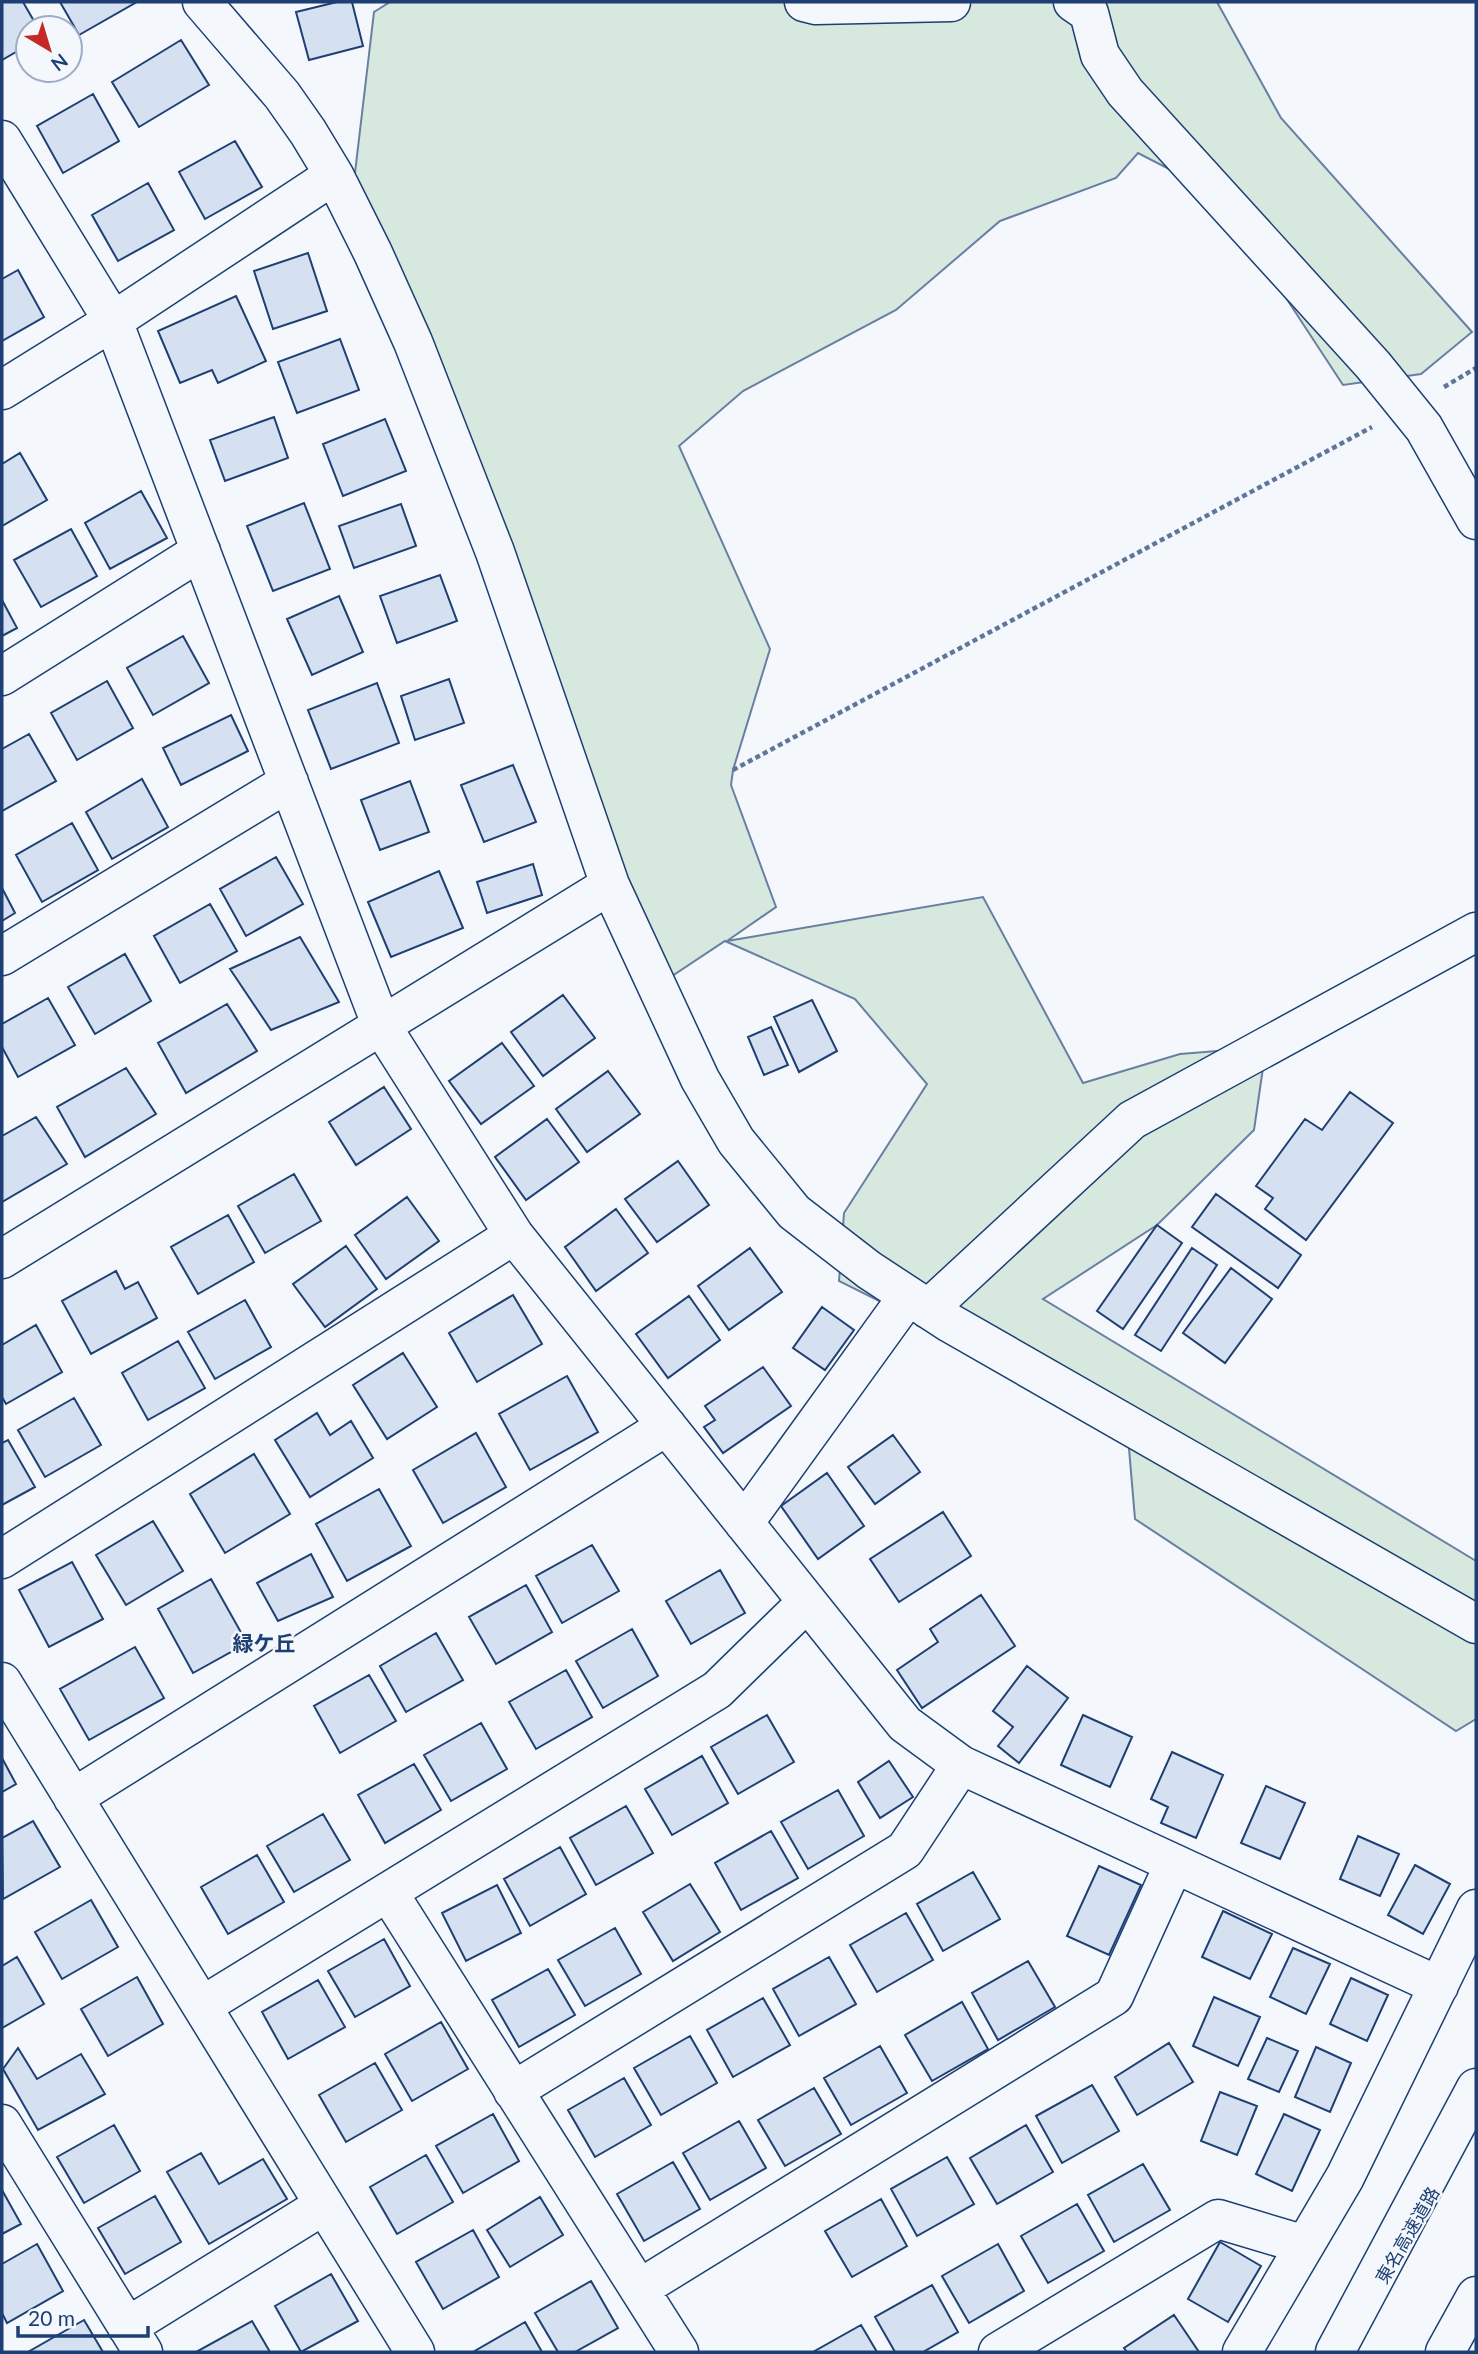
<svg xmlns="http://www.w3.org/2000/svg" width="1478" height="2354" font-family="Lato,'Noto Sans JP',sans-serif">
  <rect width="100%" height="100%" fill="#f4f7fb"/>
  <path fill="#d7e8df" stroke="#687fa3" stroke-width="2" d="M390 2H1217L1281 118 1472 332 1421 374 1343 385 1218 194 1138 153 1116 178 1000 221 896 310 743 391 679 446 770 649 733 770 731 785 776 907 727 941 983 897 1083 1083 1180 1054 1266 1047 1254 1130 1157 1225 1043 1299 1476 1561V1719L1456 1731 1135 1519 1127 1425 839 1281 844 1213 927 1084 855 999 725 941 657 986 350 215 374 12Z"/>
  <path fill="#d5e0f0" stroke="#1d3f73" stroke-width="2" d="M2 2H23L38 28H28V45L2 60Z
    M60 2H134L135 3 79 35Z
    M337 2H352L363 46 309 60 296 12Z
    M181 40 209 85 139 127 112 82Z
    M93 94 119 141 63 173 37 126Z
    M235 141 262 187 205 219 179 172Z
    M148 183 174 230 118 261 92 215Z
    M308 253 327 311 273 329 254 271Z
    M18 270 44 317 2 341V279Z
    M236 296 266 361 218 383 212 370 180 383 158 331Z
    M340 339 359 390 297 413 278 362Z
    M274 417 288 458 225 481 210 440Z
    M385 419 406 471 343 496 323 444Z
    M20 453 47 500 2 526V464Z
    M141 491 167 538 110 569 85 523Z
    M304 503 330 569 273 591 247 526Z
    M401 504 416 546 354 568 339 526Z
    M71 529 97 576 41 607 14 560Z
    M440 575 457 621 397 643 380 596Z
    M339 596 363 652 312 675 287 619Z
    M2 600 17 628 2 636Z
    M183 636 209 683 153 715 127 668Z
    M449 679 464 723 415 740 401 696Z
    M107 681 133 728 77 760 51 713Z
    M377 683 399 743 331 769 308 710Z
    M231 715 248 751 181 785 163 748Z
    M29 734 56 781 2 811V749Z
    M513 765 536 822 484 842 461 785Z
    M142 779 168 827 112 859 86 812Z
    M410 781 429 832 380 850 361 800Z
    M72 823 98 870 42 902 16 855Z
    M276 857 303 904 246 936 220 889Z
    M533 864 542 895 487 913 477 882Z
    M439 871 463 928 391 957 368 902Z
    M2 888 15 913 2 921Z
    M210 904 237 951 180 983 154 936Z
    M300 937 339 1002 271 1030 230 969Z
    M125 954 151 1001 95 1034 68 987Z
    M563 995 595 1038 543 1076 511 1032Z
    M48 998 75 1045 18 1077 2 1047V1024Z
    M812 1000 837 1051 799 1072 774 1017Z
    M227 1004 257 1051 186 1093 158 1043Z
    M771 1027 788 1065 764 1075 748 1037Z
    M502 1043 534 1086 481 1124 449 1081Z
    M126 1068 156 1114 85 1157 57 1107Z
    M608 1071 640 1114 587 1152 556 1109Z
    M384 1087 411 1129 356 1165 329 1122Z
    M1350 1092 1393 1123 1306 1240 1265 1209 1273 1198 1256 1186 1305 1119 1322 1130Z
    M36 1117 67 1164 2 1202V1136Z
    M547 1119 579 1162 526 1200 495 1157Z
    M678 1161 709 1205 657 1242 625 1199Z
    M294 1174 321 1221 265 1253 238 1206Z
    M1216 1194 1301 1255 1278 1288 1192 1227Z
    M407 1197 439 1241 386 1279 355 1235Z
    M616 1209 648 1253 596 1291 565 1247Z
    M228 1215 254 1262 198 1294 171 1247Z
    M1157 1225 1182 1243 1123 1329 1097 1311Z
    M346 1246 377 1289 325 1327 293 1284Z
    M750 1248 782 1292 729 1330 698 1286Z
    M1192 1248 1217 1265 1161 1351 1135 1335Z
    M1231 1268 1272 1299 1225 1363 1183 1333Z
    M116 1271 125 1289 138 1282 157 1318 91 1354 62 1301Z
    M513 1295 542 1344 477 1382 449 1333Z
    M689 1296 720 1340 668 1378 636 1334Z
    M245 1300 271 1347 215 1379 188 1332Z
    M822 1307 854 1330 825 1370 793 1348Z
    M36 1325 62 1372 6 1404 2 1397V1345Z
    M178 1341 205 1388 148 1420 122 1373Z
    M403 1353 437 1407 387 1439 353 1385Z
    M763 1367 791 1406 723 1453 704 1427 715 1420 705 1406Z
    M567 1376 598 1432 530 1470 499 1414Z
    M74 1398 101 1445 45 1477 18 1430Z
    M317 1413 330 1435 351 1421 373 1458 310 1497 275 1440Z
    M476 1433 506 1487 443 1523 413 1470Z
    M893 1435 920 1472 875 1504 848 1467Z
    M8 1440 35 1487 2 1505V1443Z
    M254 1454 290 1514 225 1553 190 1494Z
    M827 1473 864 1526 818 1559 781 1506Z
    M379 1489 411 1546 347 1581 316 1524Z
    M943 1512 971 1556 899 1602 870 1559Z
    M153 1521 183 1571 126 1605 96 1555Z
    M592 1545 619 1591 562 1623 536 1576Z
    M311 1554 333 1597 278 1621 257 1583Z
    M72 1562 103 1619 49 1647 19 1590Z
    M720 1570 745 1613 691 1644 666 1601Z
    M211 1579 247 1643 193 1673 158 1609Z
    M526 1585 552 1632 496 1664 469 1617Z
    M981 1595 1015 1646 922 1708 897 1670 938 1642 930 1629Z
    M632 1629 658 1676 603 1708 576 1661Z
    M436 1633 463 1680 406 1712 380 1666Z
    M135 1647 164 1698 89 1740 60 1689Z
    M1027 1666 1068 1698 1019 1763 998 1746 1013 1727 993 1711Z
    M566 1670 592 1717 536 1749 509 1702Z
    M369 1675 396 1721 340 1753 314 1706Z
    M767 1715 794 1762 738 1794 711 1747Z
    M1083 1715 1132 1737 1110 1787 1061 1765Z
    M481 1723 507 1769 451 1801 424 1755Z
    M1172 1752 1223 1775 1196 1838 1161 1823 1168 1807 1151 1799Z
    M702 1756 728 1803 672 1835 645 1789Z
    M2 1758 16 1784 2 1792Z
    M889 1761 913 1797 880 1818 858 1782Z
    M414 1764 441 1810 385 1843 358 1795Z
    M1266 1786 1305 1803 1280 1859 1241 1843Z
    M838 1790 864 1836 808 1869 781 1822Z
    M626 1806 653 1853 596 1885 570 1838Z
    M323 1814 350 1860 294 1892 267 1846Z
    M33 1821 60 1867 3 1899 2 1838Z
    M771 1831 798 1878 741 1910 715 1863Z
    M1358 1836 1399 1854 1380 1896 1340 1879Z
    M560 1847 586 1894 530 1926 504 1879Z
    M257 1855 284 1902 228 1934 201 1887Z
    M1415 1865 1450 1884 1423 1934 1388 1915Z
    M1099 1866 1141 1885 1109 1955 1067 1936Z
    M973 1872 1000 1919 943 1951 917 1904Z
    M690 1884 720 1932 673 1961 643 1912Z
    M497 1885 521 1933 466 1961 442 1913Z
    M91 1900 118 1947 62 1979 35 1932Z
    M1223 1911 1272 1934 1250 1979 1202 1957Z
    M906 1913 933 1960 877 1992 850 1945Z
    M615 1928 641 1974 585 2006 558 1960Z
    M384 1939 410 1986 355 2017 328 1971Z
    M1293 1948 1330 1964 1306 2014 1270 1997Z
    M17 1957 44 2004 2 2028V1966Z
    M829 1957 856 2004 799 2036 773 1989Z
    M1028 1961 1055 2007 998 2040 972 1993Z
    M548 1969 575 2015 519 2047 492 2000Z
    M137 1977 163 2024 108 2056 81 2009Z
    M1351 1978 1388 1995 1367 2041 1330 2024Z
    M318 1980 345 2027 288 2059 262 2012Z
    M1214 1997 1260 2017 1238 2066 1193 2046Z
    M763 1998 790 2045 733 2077 707 2030Z
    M962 2002 988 2049 932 2081 905 2035Z
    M441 2022 468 2069 412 2101 385 2054Z
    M690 2036 717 2083 661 2115 634 2068Z
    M1267 2038 1298 2051 1279 2092 1248 2079Z
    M1169 2043 1193 2082 1137 2115 1115 2077Z
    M880 2046 907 2093 851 2125 824 2078Z
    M1316 2047 1351 2063 1330 2112 1295 2097Z
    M18 2048 37 2079 81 2054 105 2094 38 2130 3 2069Z
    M375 2063 402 2110 346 2142 319 2095Z
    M624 2078 651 2125 595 2157 568 2110Z
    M1092 2085 1119 2131 1062 2163 1036 2116Z
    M814 2088 841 2134 785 2166 758 2120Z
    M1220 2092 1257 2106 1237 2155 1201 2141Z
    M493 2114 519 2161 463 2193 436 2146Z
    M1284 2114 1320 2130 1292 2191 1256 2174Z
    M739 2121 766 2168 710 2200 683 2153Z
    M114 2125 140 2171 84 2203 57 2157Z
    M1026 2125 1053 2172 997 2204 970 2158Z
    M201 2153 219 2184 263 2159 287 2199 209 2244 167 2172Z
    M426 2155 453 2202 397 2234 370 2187Z
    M947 2157 974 2204 917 2236 891 2189Z
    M673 2162 700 2209 644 2241 617 2194Z
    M1143 2164 1170 2210 1114 2242 1088 2195Z
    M2 2190 21 2224 2 2234Z
    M155 2196 181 2242 125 2274 98 2228Z
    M540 2197 563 2235 510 2267 487 2230Z
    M881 2199 907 2246 852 2277 825 2231Z
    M1077 2204 1104 2251 1048 2283 1021 2236Z
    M473 2230 499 2277 443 2309 416 2262Z
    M1220 2242 1261 2266 1228 2322 1188 2299Z
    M37 2244 63 2291 7 2323 2 2313V2264Z
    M998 2244 1024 2291 969 2323 942 2276Z
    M331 2274 358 2321 301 2352 275 2306Z
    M591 2281 618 2328 575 2352H558L535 2313Z
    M932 2285 958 2332 923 2352H895L875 2317Z
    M1174 2315 1199 2352H1127L1124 2348Z
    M84 2320 103 2352H28Z
    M252 2321 270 2352H196Z
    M525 2322 542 2352H473Z
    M861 2325 877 2352H813Z"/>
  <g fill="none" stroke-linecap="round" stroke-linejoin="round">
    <defs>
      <path id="minor" d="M202 2 282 95 308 132 334 175 373 253 413 342 495 552 610 885 700 1079 736 1141 794 1212 869 1270 950 1323 1476 1624
        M804 2 816 5 951 2
        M1073 2 1089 13 1100 55 1125 92 1373 365 1424 428 1476 520
        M2 140 113 321 382 1027 514 1235 905 1724 961 1765 1439 1986
        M2 390 113 321 334 175
        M2 676 201 551
        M2 956 289 782
        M2 1259 610 885
        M928 1309 1132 1120 1476 932
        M744 1523 908 1296
        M2 1559 514 1235
        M2 1682 415 2352
        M73 1798 667 1426
        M388 1892 679 2352
        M202 2006 717 1690 807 1602
        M513 2091 905 1850 961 1765
        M2 2124 143 2352
        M639 2289 1114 1996 1174 1864
        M127 2327 324 2205
        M998 2352 1218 2219 1305 2245
        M1242 2352 1345 2177 1476 1909"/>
      <path id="highway" d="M1335 2352 1476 2088
        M1445 2352 1476 2296"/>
    </defs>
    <use href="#minor" stroke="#1d3f73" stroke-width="41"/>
    <use href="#highway" stroke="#1d3f73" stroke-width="41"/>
    <path stroke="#5e769c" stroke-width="4.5" stroke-dasharray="5 3.5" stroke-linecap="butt" d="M1444 387 1476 368
      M733 770 1372 427"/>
    <use href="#minor" stroke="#f4f7fb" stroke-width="38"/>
    <use href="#highway" stroke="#f4f7fb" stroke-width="38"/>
  </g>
  <g text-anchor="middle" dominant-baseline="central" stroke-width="5" stroke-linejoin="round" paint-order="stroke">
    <g font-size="18" fill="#1d3f73" stroke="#f4f7fb">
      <text transform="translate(1407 2235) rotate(-60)">東名高速道路</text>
    </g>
    <g font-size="21" font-weight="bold" fill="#1d3f73" stroke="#f4f7fb">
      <text x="264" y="1642">緑ケ丘</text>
    </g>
  </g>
  <rect width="1478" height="2354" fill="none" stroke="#1d3f73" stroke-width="7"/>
  <g transform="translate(49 49) rotate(142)"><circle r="33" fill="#f4f7fb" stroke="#9eadc5" stroke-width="2"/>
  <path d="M0-5L12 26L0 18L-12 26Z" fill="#c62828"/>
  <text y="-10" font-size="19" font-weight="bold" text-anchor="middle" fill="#1d3f73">N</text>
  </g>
  <path d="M18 2326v10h130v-10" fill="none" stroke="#1d3f73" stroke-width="3.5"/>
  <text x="28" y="2326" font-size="21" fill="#1d3f73" stroke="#f4f7fb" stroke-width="5" paint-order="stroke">20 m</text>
</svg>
